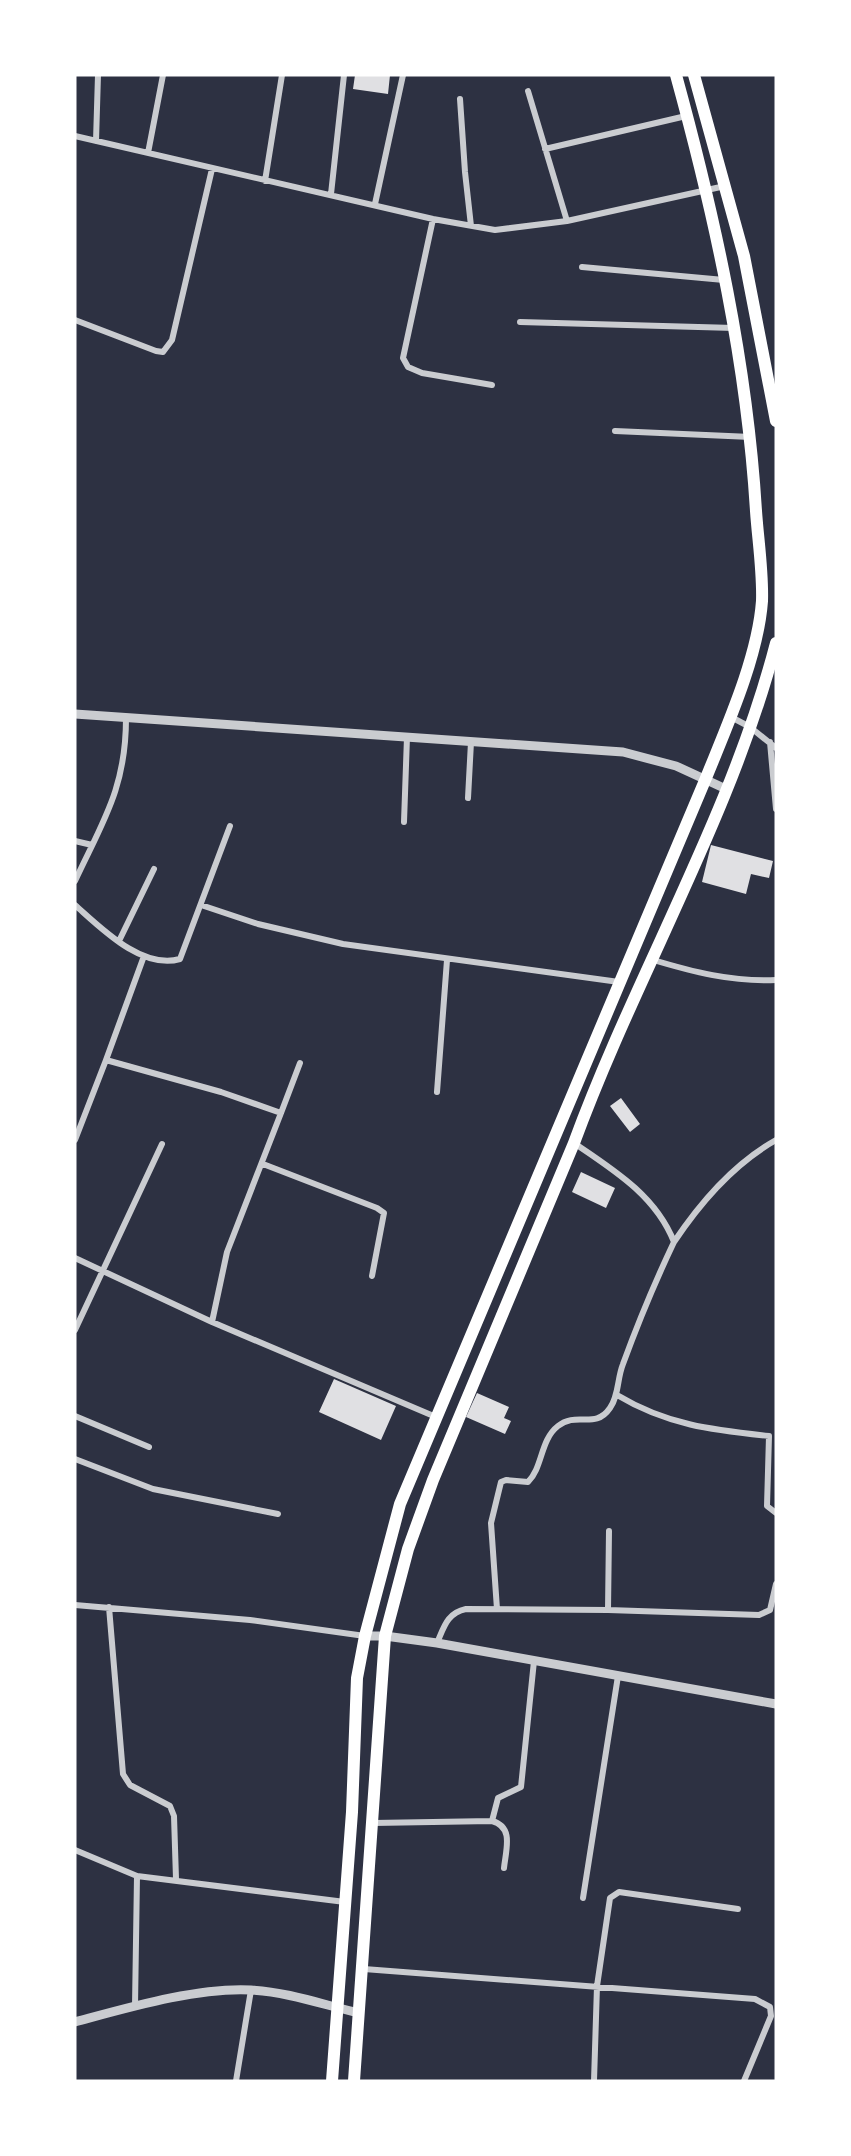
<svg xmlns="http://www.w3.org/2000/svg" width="851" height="2156" font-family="Rubik,sans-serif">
  <rect width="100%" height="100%" fill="#2d3142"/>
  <path fill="#e0e0e3" d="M355 75H390L388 94 353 89Z
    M711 845 773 861 769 878 751 874 746 894 702 882Z
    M621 1098 640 1124 630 1132 610 1106Z
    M581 1172 615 1188 606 1208 572 1192Z
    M334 1379 396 1406 381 1440 319 1412Z
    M477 1393 509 1407 504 1418 511 1421 505 1434 466 1417Z"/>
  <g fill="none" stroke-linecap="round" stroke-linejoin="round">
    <path stroke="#caccd0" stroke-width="6" d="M528 91 567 221
      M460 99 465 172 471 226
      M75 136 433 219 495 230 567 221 725 186
      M96 141 98 75
      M545 149 686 116
      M148 153 163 75
      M265 181 282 75
      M331 194 344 75
      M375 204 403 75
      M433 219 403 358 408 367 422 373 492 385
      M582 267 724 280
      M75 320 156 351 163 352 172 340 212 169
      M520 322 734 328
      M615 431 751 437
      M731 717 750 727 776 748
      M770 742 776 809
      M468 798 471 742
      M404 822 407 737
      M75 841 92 845
      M75 881C103 821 126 788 126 718
      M75 905C101 928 142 970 180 959L230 826
      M201 905 258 924 343 944 619 982
      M119 941 154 869
      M650 959C693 972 732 982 776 980
      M106 1060 144 956
      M437 1092 447 960
      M281 1113 300 1063
      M75 1140 106 1060 221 1092 281 1113 227 1252 212 1322
      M574 1143C614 1170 656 1196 674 1242 700 1203 735 1163 776 1140
      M263 1164 377 1208 384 1213 372 1276
      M75 1258 212 1322 436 1417
      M75 1330 162 1144
      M617 1395C667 1425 712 1430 769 1436L767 1506 776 1513
      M75 1416 149 1447
      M75 1459 153 1489 278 1514
      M75 1605 250 1620 365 1636
      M109 1607 123 1774 130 1785 170 1806 174 1816 176 1879
      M497 1609 491 1523 501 1482 506 1480 528 1482C543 1467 540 1440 558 1426 577 1411 595 1430 610 1408 619 1395 617 1379 623 1364 638 1323 655 1282 674 1242
      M608 1610 609 1531
      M437 1643C444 1627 447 1613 466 1609L608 1610 759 1615 770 1610 776 1584
      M492 1821 498 1798 521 1787 534 1661
      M373 1823 492 1821C514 1827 506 1849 504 1868
      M75 1850 137 1876 345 1902
      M583 1898 618 1676
      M364 1969 755 1999 770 2007 771 2016 744 2081
      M135 2006 137 1876
      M236 2081 251 1990
      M594 2081 597 1986 610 1898 619 1892 738 1909"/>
    <path stroke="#caccd0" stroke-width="9" d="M75 714 623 752 676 766 726 789
      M365 1636H385L437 1643 776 1704
      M75 2022C127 2008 198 1987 251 1990 288 1992 324 2005 359 2013"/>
    <path stroke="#fff" stroke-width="12" d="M694 75 744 256 776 421
      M332 2081 352 1812 357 1678 365 1636 400 1504 706 778C727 726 758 657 762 601 763 572 758 540 756 511 747 363 715 217 676 75
      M354 2081 385 1636 408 1549 433 1480 574 1143C636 974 731 817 776 643"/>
  </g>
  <rect width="851" height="2156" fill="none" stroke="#ffffff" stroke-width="153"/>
</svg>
